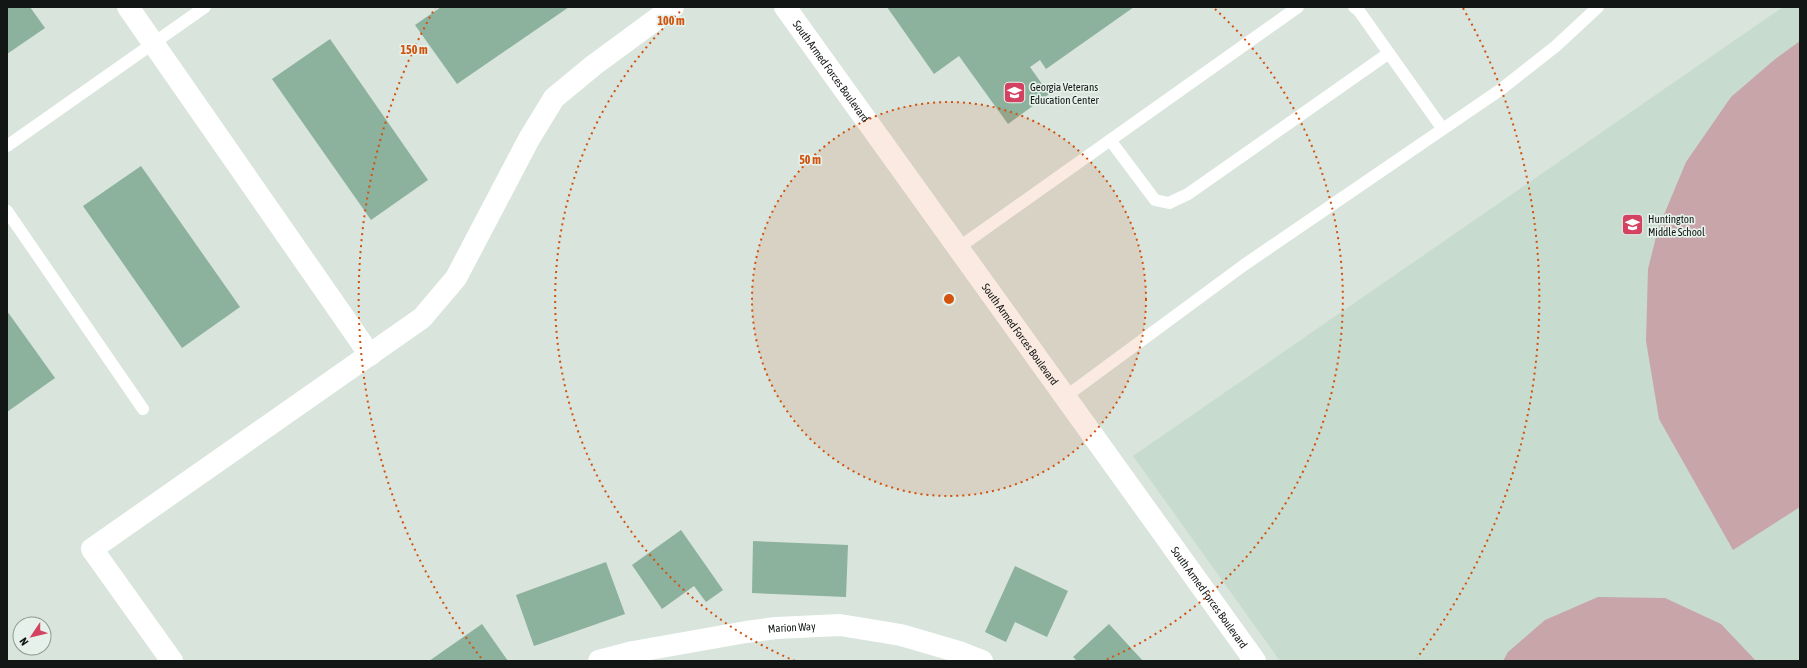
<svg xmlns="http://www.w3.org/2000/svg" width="1807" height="668" font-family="'Asap Condensed',sans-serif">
  <rect width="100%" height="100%" fill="#d8e4dc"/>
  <path fill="#c7dbcf" d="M1783 7H1800V661H1280L1133 456Z"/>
  <path fill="#c8a5a8" d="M1800 41V507L1733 550 1659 419 1646 341 1648 269 1658 229 1686 162 1731 97 1774 60Z
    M1598 597 1665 598 1721 624 1756 661H1503L1508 652 1545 620Z"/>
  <path fill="#8cb19c" d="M7 7H30L45 28 7 54Z
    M441 7H569L457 84 415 25Z
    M887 7H1134L1046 69 1040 60 1030 67 1049 94 1008 124 959 56 934 74Z
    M330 39 428 180 371 220 272 79Z
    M141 166 240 307 182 348 83 206Z
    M7 311 55 378 7 412Z
    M681 530 723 590 706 602 694 586 662 609 632 565Z
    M753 541 848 545 846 597 752 593Z
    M606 562 625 614 534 646 516 595Z
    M1015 566 1068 591 1047 637 1015 622 1006 642 985 632Z
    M482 624 508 661H429Z
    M1109 624 1143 661H1077L1073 657Z"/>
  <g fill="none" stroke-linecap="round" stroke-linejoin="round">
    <path stroke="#fff" stroke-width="12" d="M1354 7 1359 11 1442 128
      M1110 140 1155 200 1169 203 1188 194 1389 53
      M7 146 205 7
      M7 211 143 409
      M958 248 1298 7
      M1065 397 1244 265 1500 90 1556 46 1598 7"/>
    <g stroke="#fff" stroke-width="22">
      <path d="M128 7 370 355"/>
      <path id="s1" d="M785 7 1255 661"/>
      <path d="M172 661 92 549 422 318 456 278 529 139 554 98 594 65 673 7"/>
      <path id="s2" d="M599 661 633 652 746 632 776 628 840 625 901 635 959 652 982 661"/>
    </g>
  </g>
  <circle cx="949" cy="299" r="197" fill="#d3520d" fill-opacity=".12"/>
  <g fill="none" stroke="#d3520d" stroke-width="2" stroke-dasharray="2 4">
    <circle cx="949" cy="299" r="197"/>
    <path d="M795 661A393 393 0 0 1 683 9M1215 9A393 393 0 0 1 1103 661"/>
    <path d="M481 658A590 590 0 0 1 435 8M1463 8A590 590 0 0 1 1417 658"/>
  </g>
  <defs>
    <symbol id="university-square" viewBox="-11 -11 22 22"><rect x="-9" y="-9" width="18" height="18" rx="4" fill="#d34361" stroke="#e5f1ea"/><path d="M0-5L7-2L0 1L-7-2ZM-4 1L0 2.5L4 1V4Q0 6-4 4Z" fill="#fff"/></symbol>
    <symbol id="school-square" viewBox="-11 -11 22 22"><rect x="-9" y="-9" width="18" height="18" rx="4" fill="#d34361" stroke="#e5f1ea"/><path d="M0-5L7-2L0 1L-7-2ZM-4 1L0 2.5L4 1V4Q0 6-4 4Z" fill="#fff"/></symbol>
  </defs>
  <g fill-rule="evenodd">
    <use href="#university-square" x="1002" y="80" width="25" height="25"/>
    <use href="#school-square" x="1620" y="212" width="25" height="25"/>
  </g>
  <g text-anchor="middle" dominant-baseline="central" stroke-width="3.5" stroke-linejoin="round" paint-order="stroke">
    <g font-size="11" fill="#121614" stroke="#e5f1ea">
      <text stroke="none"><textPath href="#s1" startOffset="79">South Armed Forces Boulevard</textPath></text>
      <text stroke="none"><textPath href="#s1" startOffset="403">South Armed Forces Boulevard</textPath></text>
      <text stroke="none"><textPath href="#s1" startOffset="727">South Armed Forces Boulevard</textPath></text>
      <text stroke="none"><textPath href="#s2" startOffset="196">Marion Way</textPath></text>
    </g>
    <g font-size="11" fill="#121614" stroke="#e5f1ea" text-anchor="start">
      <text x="1030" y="87">Georgia Veterans<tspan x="1030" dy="13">Education Center</tspan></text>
      <text x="1648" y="219">Huntington<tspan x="1648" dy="13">Middle School</tspan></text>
    </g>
  </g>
  <circle cx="949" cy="299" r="6" fill="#d3520d" stroke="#e5f1ea" stroke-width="2"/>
  <g font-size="12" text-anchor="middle" font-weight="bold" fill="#d3520d" stroke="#e5f1ea" stroke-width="3.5" stroke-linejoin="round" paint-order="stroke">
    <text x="671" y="25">100 m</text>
    <text x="414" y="54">150 m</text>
    <text x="810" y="164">50 m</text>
  </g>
  <rect width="1807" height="668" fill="none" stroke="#121614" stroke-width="16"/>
  <g transform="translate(32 636) rotate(235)"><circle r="19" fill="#e5f1ea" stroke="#919994"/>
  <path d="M0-3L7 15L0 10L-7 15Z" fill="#d34361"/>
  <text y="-6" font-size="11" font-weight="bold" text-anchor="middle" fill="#121614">N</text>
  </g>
</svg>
